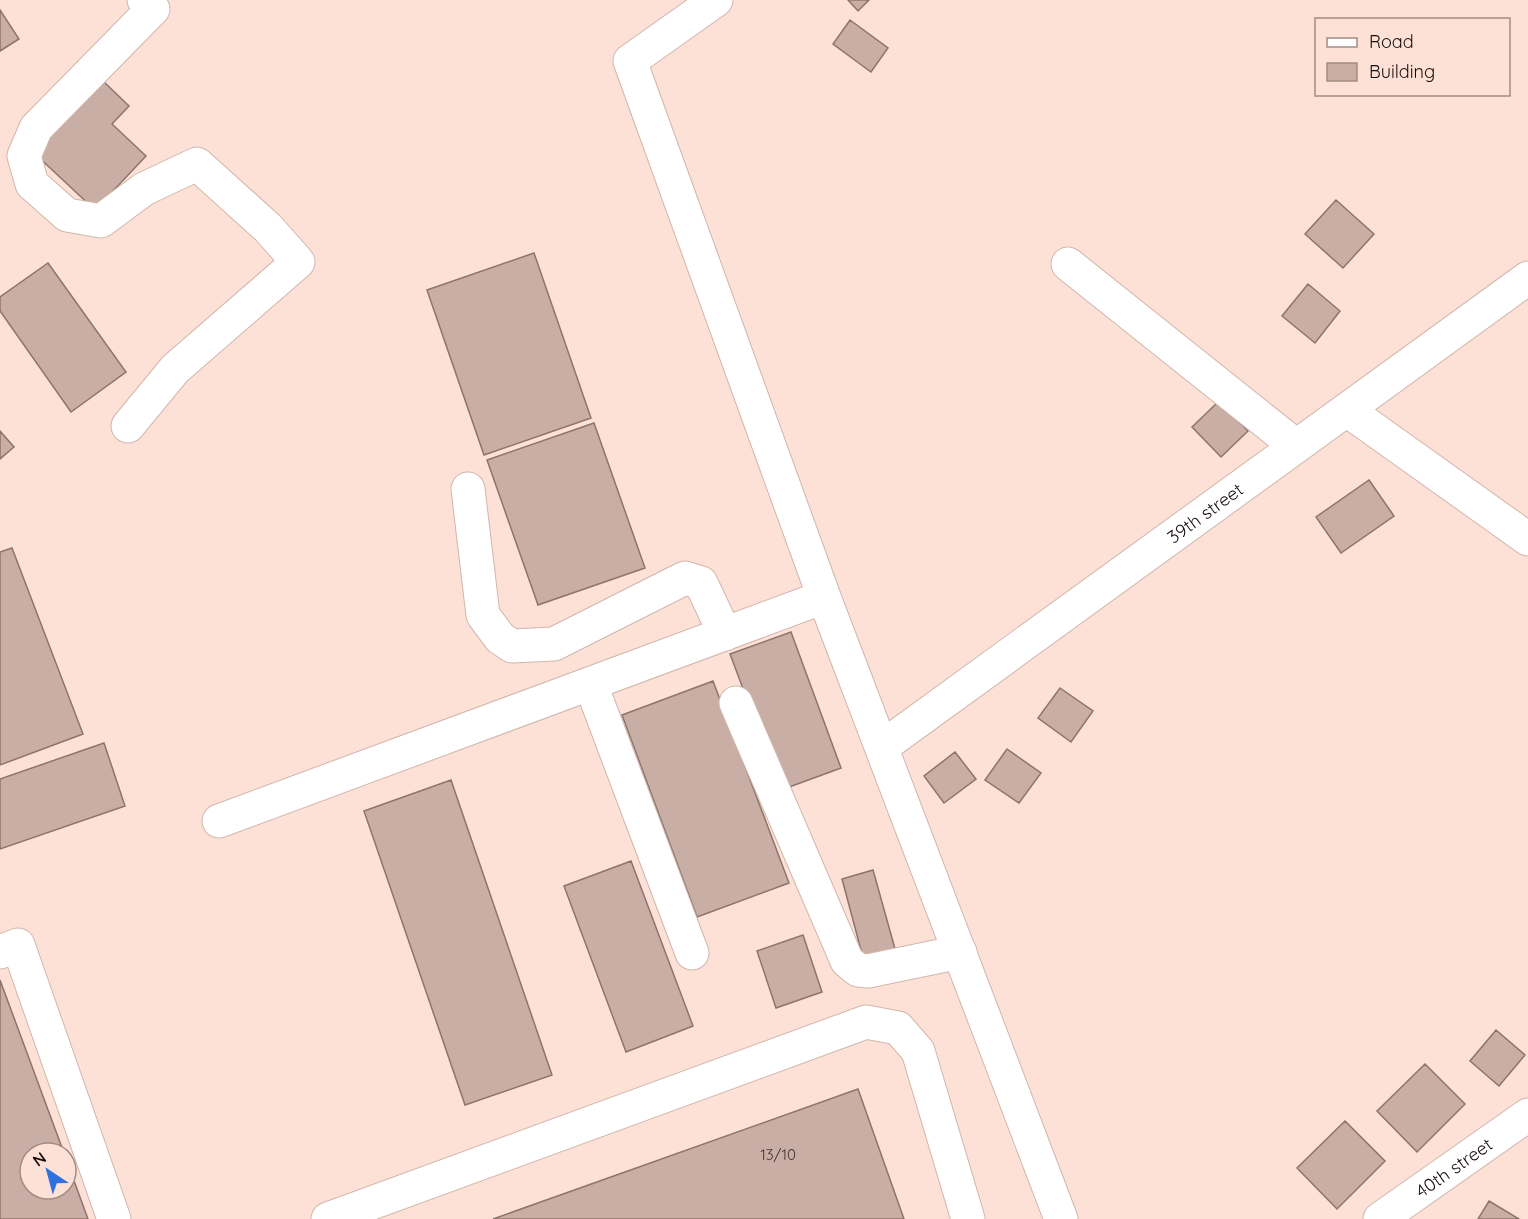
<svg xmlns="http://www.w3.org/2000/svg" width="1528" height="1219" font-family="Quicksand,sans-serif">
  <rect width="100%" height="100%" fill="#fde1d7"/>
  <path fill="#c9aea5" stroke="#8d746b" stroke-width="1.5" d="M848 0H869L858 11Z
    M0 10 19 39 0 51Z
    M850 20 888 48 871 72 833 44Z
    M102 80 129 106 112 124 146 156 95 210 33 152Z
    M1336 200 1374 234 1343 268 1305 234Z
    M534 253 591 418 484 455 427 290Z
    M48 263 126 372 71 412 0 311V297Z
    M1308 284 1340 311 1315 343 1282 316Z
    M1219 401 1248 431 1221 457 1192 427Z
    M594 423 645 568 538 605 487 460Z
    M0 431 14 447 0 459Z
    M1369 480 1394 516 1341 553 1316 517Z
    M12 548 83 734 0 765V552Z
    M791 632 841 768 781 790 730 654Z
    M713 681 789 883 697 917 622 715Z
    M1060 688 1093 711 1071 742 1038 718Z
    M104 743 125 806 0 849V779Z
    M1007 749 1041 773 1019 803 985 780Z
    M955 752 976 779 944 803 924 776Z
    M451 780 552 1075 465 1105 364 811Z
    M631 861 693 1026 626 1052 564 886Z
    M873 870 897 956 865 965 842 879Z
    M803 935 822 992 776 1008 757 951Z
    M0 980 64 1153H30V1189H66V1159L88 1219H0Z
    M1496 1030 1525 1055 1499 1086 1470 1061Z
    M1425 1064 1465 1104 1417 1152 1377 1111Z
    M858 1089 904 1219H493Z
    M1345 1121 1385 1161 1337 1209 1297 1168Z
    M1489 1201 1519 1219H1478Z"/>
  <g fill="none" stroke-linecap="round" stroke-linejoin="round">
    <defs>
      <g id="minor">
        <path d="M716 0 630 61 824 597 1061 1219"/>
        <path d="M1068 264 1296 446"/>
        <path d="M1347 410 1528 539"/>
        <path d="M128 426 175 369 298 262 268 228 197 164 144 189 101 221 67 215 32 184 24 156 36 128 153 9 144 0"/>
        <path d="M468 489 483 615 500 638 512 646 554 644 685 578 701 583 725 634"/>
        <path d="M591 685 692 953"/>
        <path d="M736 703 847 961 858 970 868 971 960 952"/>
        <path id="s1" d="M882 747 1528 278"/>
        <path d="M219 821 824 597"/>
        <path d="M0 952 18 945 114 1219"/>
        <path d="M328 1219 866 1022 898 1028 918 1051 968 1219"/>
        <path id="s2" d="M1380 1219 1528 1115"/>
      </g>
    </defs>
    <use href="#minor" stroke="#d1b6ac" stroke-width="35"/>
    <use href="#minor" stroke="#fff" stroke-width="33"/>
  </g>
  <g text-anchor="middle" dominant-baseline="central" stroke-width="6" stroke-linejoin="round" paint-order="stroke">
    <g font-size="15" fill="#433531">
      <text x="778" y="1154">13/10</text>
    </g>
    <g font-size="18" fill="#160d0a" stroke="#fde1d7">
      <text stroke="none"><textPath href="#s1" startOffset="399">39th street</textPath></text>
      <text stroke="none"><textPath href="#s2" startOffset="90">40th street</textPath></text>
    </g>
  </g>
  <rect x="1315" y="18" width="195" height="78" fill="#fde1d7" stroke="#a18c85" stroke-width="1.5"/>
  <rect x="1327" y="38" width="30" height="9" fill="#ffffff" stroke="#a18c85" stroke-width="1.5"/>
  <text x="1369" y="48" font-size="18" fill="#160d0a">Road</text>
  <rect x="1327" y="63" width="30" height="18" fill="#c9aea5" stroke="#a18c85" stroke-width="1.5"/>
  <text x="1369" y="78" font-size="18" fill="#160d0a">Building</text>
  <g transform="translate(48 1171) rotate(324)"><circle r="28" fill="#fde1d7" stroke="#a18c85" stroke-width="1.5"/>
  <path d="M0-4.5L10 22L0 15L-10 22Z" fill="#2f72df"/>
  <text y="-9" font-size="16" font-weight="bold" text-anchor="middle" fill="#160d0a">N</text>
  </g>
</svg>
